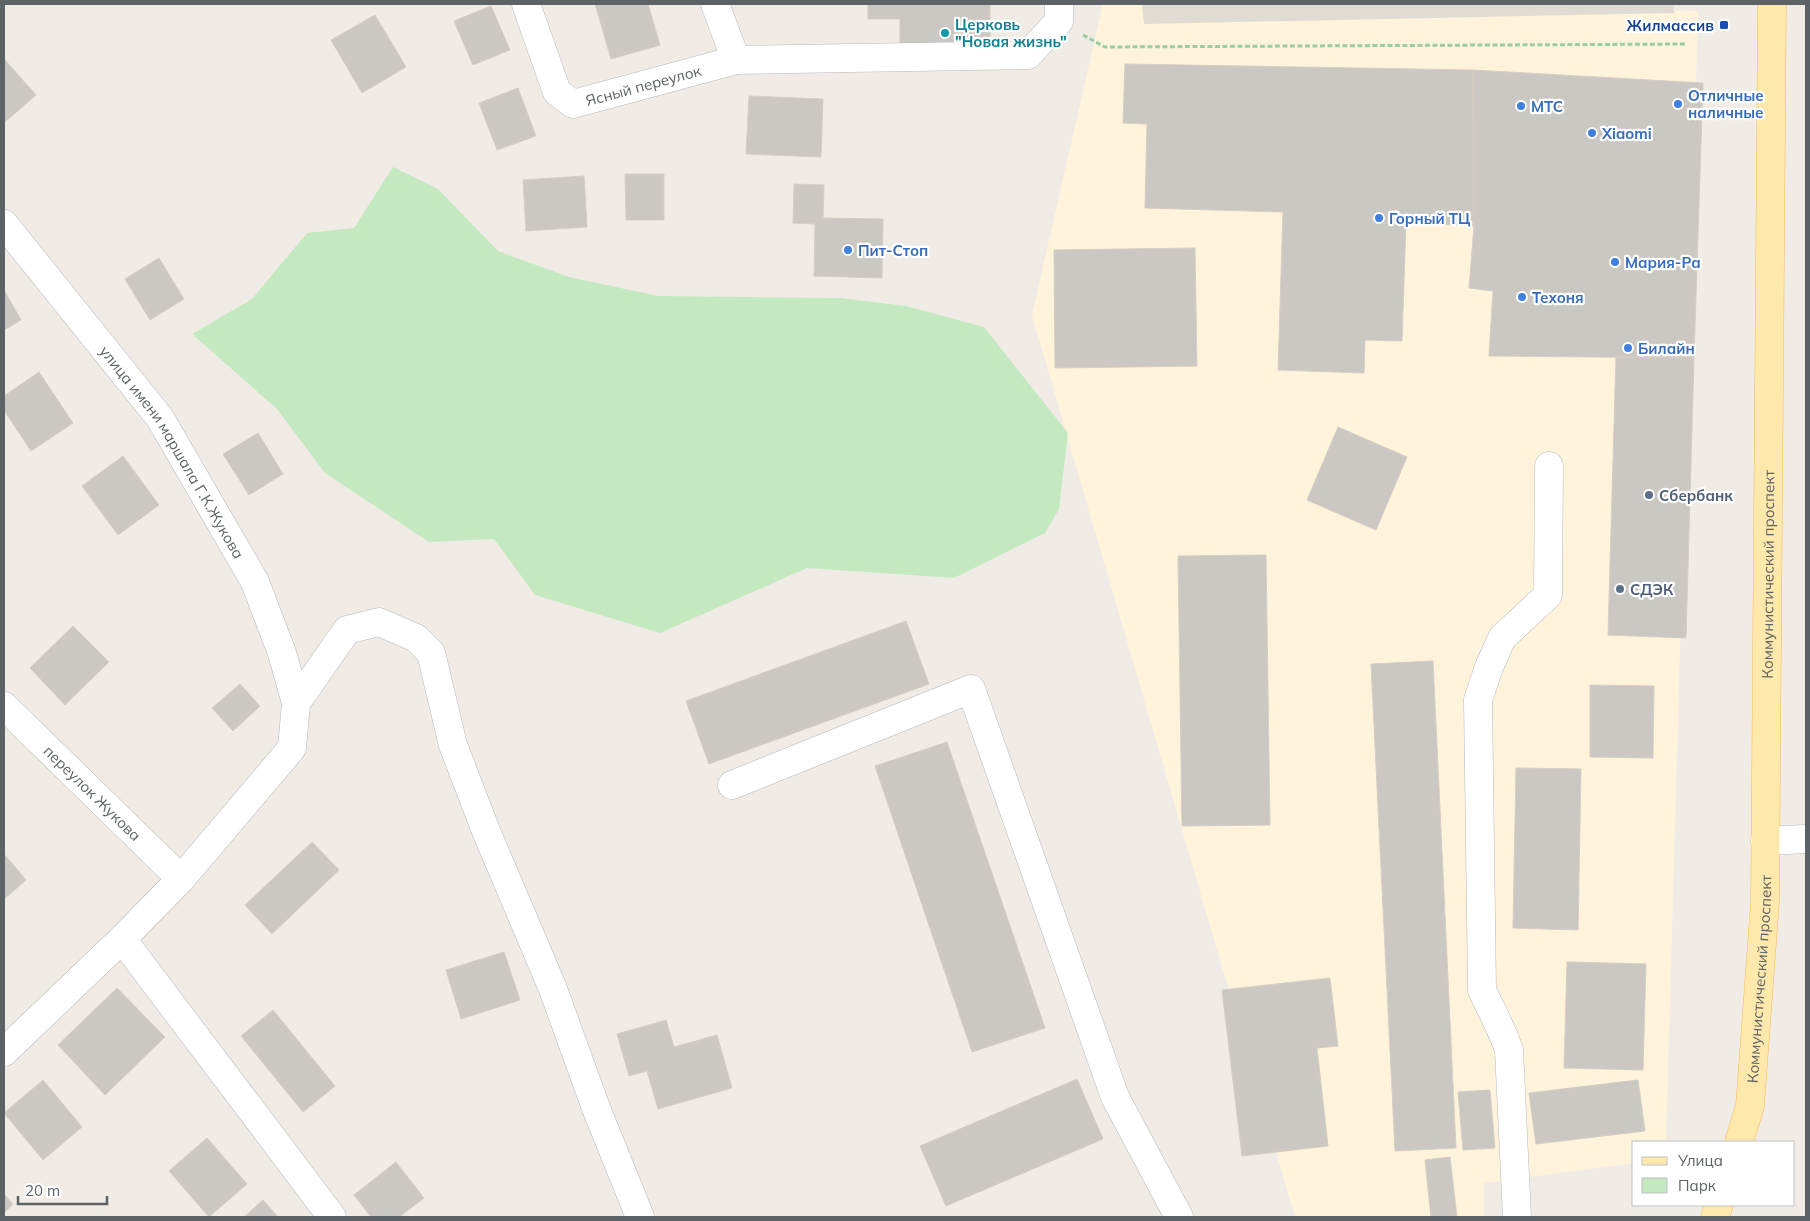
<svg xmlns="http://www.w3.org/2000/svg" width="1810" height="1221" font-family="Mulish,sans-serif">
  <rect width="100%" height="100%" fill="#f0ece5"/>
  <path fill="#fff3db" d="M1103 4H1513L1698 11 1666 1142H1634V1163L1484 1183V1217H1295L1032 315Z"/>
  <path fill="#e0dbd3" d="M1142 4H1674V13L1144 24Z"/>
  <path fill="#c4e9c0" d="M393 167 438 189 498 251 569 277 658 296 841 298 906 306 984 327 1068 433 1059 509 1045 533 954 578 807 568 660 633 535 595 494 539 429 542 325 473 277 409 192 334 252 299 307 233 354 228Z"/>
  <path fill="#cbc7c2" stroke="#d5cdc3" d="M595 4H648L660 45 611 59Z
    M868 4H990V48L900 47V19H868Z
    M491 6 510 50 473 65 454 21Z
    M375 15 406 67 362 93 331 40Z
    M4 59 36 95 5 122 4 121Z
    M1125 64 1473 70 1474 226 1406 223 1402 341 1365 340 1364 373 1278 370 1283 212 1145 208 1147 124 1123 123Z
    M1473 70 1703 83 1694 358 1489 356 1493 291 1469 288 1474 226Z
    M518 88 536 136 497 150 479 103Z
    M749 96 823 99 821 157 746 154Z
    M625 174H664V220H626Z
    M584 176 587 227 526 231 523 180Z
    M794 184 824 185 823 218 883 219 882 278 814 276 815 224 793 223Z
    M1195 248 1197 366 1055 368 1054 250Z
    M159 258 184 299 150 320 125 279Z
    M4 290 21 320 4 330Z
    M1616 356 1694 358 1686 638 1608 635Z
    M39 372 73 423 31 451 4 410V396Z
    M1338 427 1407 457 1376 530 1307 500Z
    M258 433 283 474 249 495 223 454Z
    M123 456 159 505 118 535 82 486Z
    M1266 555 1270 825 1182 826 1178 556Z
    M906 621 929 684 709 764 686 701Z
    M73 626 109 662 65 705 30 668Z
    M1433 661 1456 1148 1395 1151 1371 664Z
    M240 684 260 706 233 731 212 708Z
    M1590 685 1654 686 1653 758 1590 757Z
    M947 742 1045 1028 972 1052 875 766Z
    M1516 768 1581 769 1578 930 1513 928Z
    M312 842 339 870 272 934 245 905Z
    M4 854 26 880 4 899Z
    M504 952 520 1000 461 1019 446 970Z
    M1567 962 1646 964 1643 1070 1564 1068Z
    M1330 978 1338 1046 1317 1048 1328 1146 1242 1156 1222 990Z
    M117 988 165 1037 105 1095 58 1045Z
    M273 1010 335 1086 303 1112 241 1036Z
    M666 1020 674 1047 717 1035 732 1088 658 1109 647 1071 629 1076 617 1034Z
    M1077 1079 1103 1139 946 1206 920 1146Z
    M43 1080 82 1127 43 1160 4 1113Z
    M1638 1080 1645 1131 1536 1144 1529 1093Z
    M1490 1090 1495 1148 1463 1150 1458 1092Z
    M207 1138 247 1184 209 1217 169 1171Z
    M1450 1157 1457 1217H1431L1425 1160Z
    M396 1162 424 1198 399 1217H371L354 1195Z
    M4 1194 13 1204 4 1213Z
    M263 1200 278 1217H244Z"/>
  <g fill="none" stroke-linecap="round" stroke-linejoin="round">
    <defs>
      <g id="minor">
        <path id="s1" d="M526 4 557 92 573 104 736 60"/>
        <path d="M715 4 736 60 1028 55 1059 21V4"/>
        <path id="s2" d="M4 224 160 418 255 582 282 653 296 703 292 748 181 879 122 939 4 1052"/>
        <path d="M296 703 347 630 379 622 416 638 431 653 453 745 486 831 553 989 596 1108 640 1217"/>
        <path id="s3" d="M4 706 181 879"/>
        <path d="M732 785 971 689 1115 1097 1179 1217"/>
        <path d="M1765 841 1806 839"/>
        <path d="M122 939 332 1217"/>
        <path d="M1517 1217 1509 1050C1502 1029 1491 1010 1482 990L1478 700 1489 667 1502 638 1548 595 1549 466"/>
      </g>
      <g id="major">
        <path id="s4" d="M1739 1142 1750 1106 1765 902 1772 4"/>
        <path d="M1715 1217 1719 1205"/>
      </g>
    </defs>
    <use href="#minor" stroke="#b5b8bc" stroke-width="29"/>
    <use href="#major" stroke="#fab954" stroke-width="29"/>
    <path stroke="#9acda3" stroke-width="3" stroke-dasharray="5 2.5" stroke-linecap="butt" d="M1083 35 1105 47 1687 44"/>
    <use href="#minor" stroke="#fff" stroke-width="28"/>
    <use href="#major" stroke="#ffe8ab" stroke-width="28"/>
  </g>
  <rect fill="#1a4fb4" stroke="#fff" stroke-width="2" x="1719" y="20" width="10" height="10" rx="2.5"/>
  <circle fill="#0f9aa8" stroke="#fff" stroke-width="2" cx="945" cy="33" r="5"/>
  <g fill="#3f7fe0" stroke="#fff" stroke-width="2">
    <circle cx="1678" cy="104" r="5"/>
    <circle cx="1521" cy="106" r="5"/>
    <circle cx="1592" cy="133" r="5"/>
    <circle cx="1379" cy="218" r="5"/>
    <circle cx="848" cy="250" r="5"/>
    <circle cx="1615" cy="262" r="5"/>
    <circle cx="1522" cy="297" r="5"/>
    <circle cx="1628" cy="348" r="5"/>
  </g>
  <g fill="#5c6f8a" stroke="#fff" stroke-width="2">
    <circle cx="1649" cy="495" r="5"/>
    <circle cx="1620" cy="589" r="5"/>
  </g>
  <g text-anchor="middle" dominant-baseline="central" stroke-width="4.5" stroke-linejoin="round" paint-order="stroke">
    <g font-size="15" font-weight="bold" fill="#0d838f" stroke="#fff" text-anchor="start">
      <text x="955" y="24">Церковь<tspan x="955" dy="17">"Новая жизнь"</tspan></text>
    </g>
    <g font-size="15" font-weight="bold" fill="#164399" stroke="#fff" text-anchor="end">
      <text x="1714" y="25">Жилмассив</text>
    </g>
    <g font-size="15" fill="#5d6266" stroke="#fff">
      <text stroke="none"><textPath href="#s1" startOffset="186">Ясный переулок</textPath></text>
      <text stroke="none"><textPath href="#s2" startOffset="284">улица имени маршала Г.К.Жукова</textPath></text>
      <text stroke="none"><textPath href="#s4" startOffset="570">Коммунистический проспект</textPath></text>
      <text stroke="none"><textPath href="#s3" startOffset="124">переулок Жукова</textPath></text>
      <text stroke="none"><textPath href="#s4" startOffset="165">Коммунистический проспект</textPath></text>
    </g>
    <g font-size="15" font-weight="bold" fill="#366cbe" stroke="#fff" text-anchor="start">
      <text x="1688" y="95">Отличные<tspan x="1688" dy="17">наличные</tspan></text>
      <text x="1531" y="106">МТС</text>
      <text x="1602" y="133">Xiaomi</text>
      <text x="1389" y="218">Горный ТЦ</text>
      <text x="858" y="250">Пит-Стоп</text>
      <text x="1625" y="262">Мария-Ра</text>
      <text x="1532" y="297">Техоня</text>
      <text x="1638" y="348">Билайн</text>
    </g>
    <g font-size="15" font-weight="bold" fill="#4e5e75" stroke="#fff" text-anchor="start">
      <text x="1659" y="495">Сбербанк</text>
      <text x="1630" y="589">СДЭК</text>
    </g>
  </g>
  <rect width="1810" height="1221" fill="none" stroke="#5d6266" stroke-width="10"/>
  <rect x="1632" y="1141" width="162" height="65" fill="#ffffff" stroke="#bec0c2"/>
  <rect x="1642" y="1157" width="25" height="8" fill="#ffe8ab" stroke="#bec0c2"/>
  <text x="1678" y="1166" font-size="15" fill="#5d6266">Улица</text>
  <rect x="1642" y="1178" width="25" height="15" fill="#c4e9c0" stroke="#bec0c2"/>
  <text x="1678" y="1191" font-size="15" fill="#5d6266">Парк</text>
  <path d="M18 1196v8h89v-8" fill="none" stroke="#5d6266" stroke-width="2.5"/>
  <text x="25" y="1196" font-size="15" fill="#5d6266" stroke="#ffffff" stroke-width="4" paint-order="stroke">20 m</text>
</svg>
